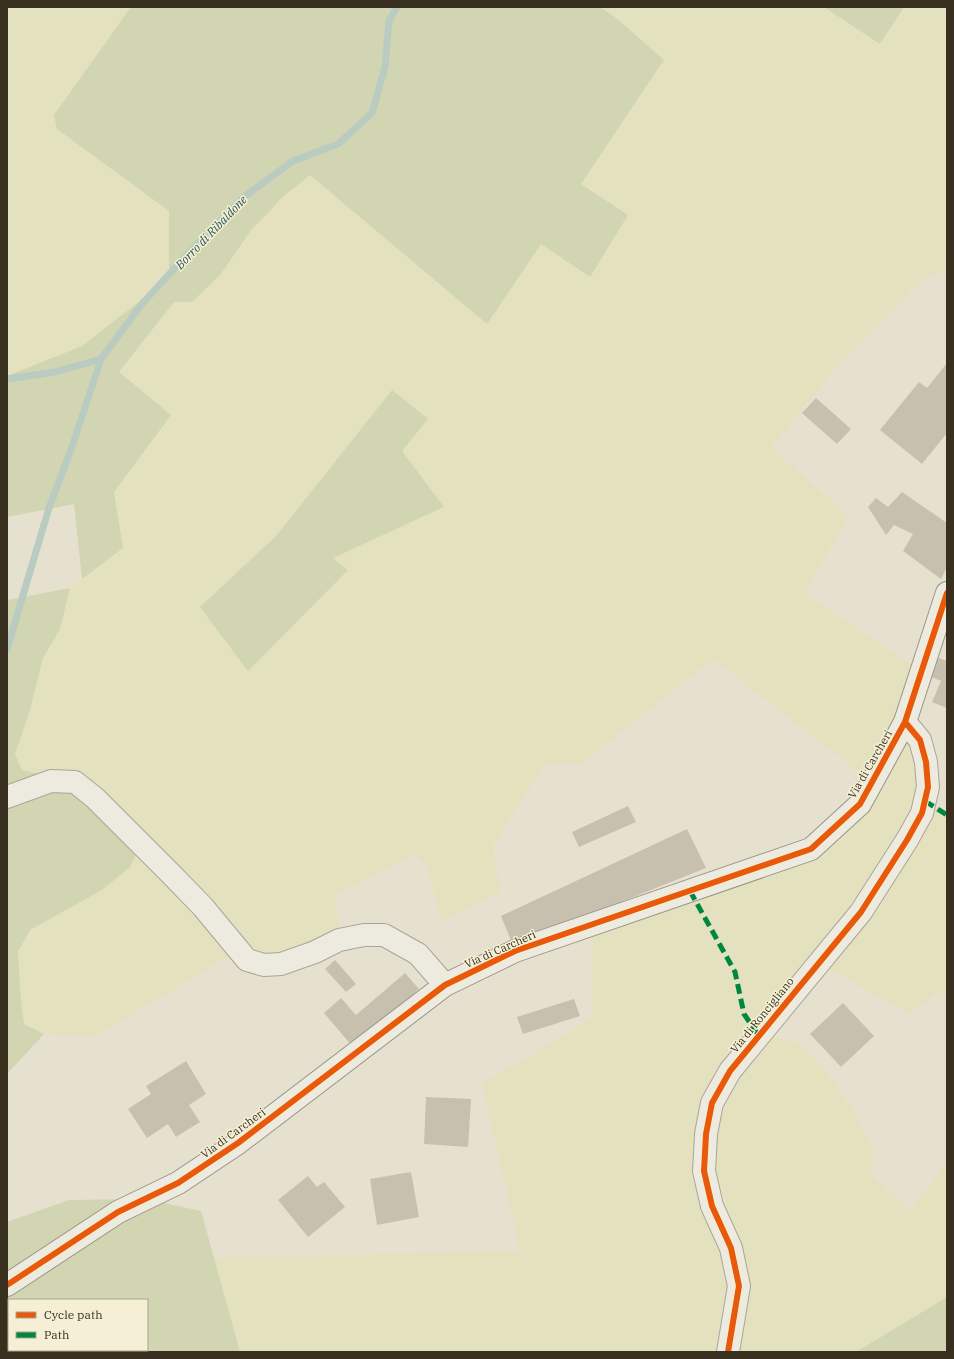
<svg xmlns="http://www.w3.org/2000/svg" width="954" height="1359" font-family="'IBM Plex Serif',serif">
  <rect width="100%" height="100%" fill="#e5e1ce"/>
  <path fill="#e4e1bf" fill-rule="evenodd" d="M7 7H131L54 115 57 129 169 211V274L158 287 82 346 7 376Z
    M600 7H824L880 44 904 7H947V267L923 279 842 361 771 447 848 516 805 594 921 671 905 722 925 801 947 815V1002L939 990 911 1014 818 963 759 1036 795 1041 826 1071 854 1112 873 1150 872 1176 910 1210 947 1163V1297L856 1352H240L214 1258 520 1251 482 1084 593 1018V923L811 849 872 782 713 659 582 763 546 764 493 845 500 892 441 920 427 865 414 854 336 895 339 940 281 964 238 950 96 1036 44 1034 24 1024 21 1001 18 952 30 930 102 890 75 782 22 770 15 754 30 710 43 658 60 629 70 588 123 548 114 492 171 415 119 373 174 302H192L221 274 251 230 285 195 310 175 487 323 541 243 628 215 581 184 664 60 615 17ZM392 390 401 451 443 507 333 558 348 570 200 607 276 536Z"/>
  <path fill="#d1d5b1" fill-rule="evenodd" d="M131 7H600L615 17 664 60 581 184 628 215 590 277 541 244 487 324 310 175 285 195 251 230 221 274 192 302H174L119 372 171 415 114 492 123 548 82 579 74 504 7 517V376L82 346 158 287 169 274V211L57 129 54 115Z
    M824 7H904L880 44Z
    M392 390 428 419 402 451 444 507 333 558 348 570 248 671 200 607 276 536Z
    M70 588 60 629 43 658 30 710 15 754 22 770 75 782 141 844 130 867 102 890 30 930 18 952 21 1001 24 1024 44 1034 7 1074V600Z
    M146 1199 201 1211 240 1352H7V1222L69 1200ZM9 1300H147V1350H9Z
    M947 1297V1352H856Z"/>
  <g fill="none" stroke-linecap="round" stroke-linejoin="round">
    <path stroke="#bacbc2" stroke-width="7" d="M7 379 55 372 101 359
      M7 649 49 508 73 444 101 359 141 305 184 258 244 197 293 161 338 144 372 113 385 67 389 21 397 7"/>
  </g>
  <path fill="#c8c0af" d="M947 363V433L922 464 880 430 919 382 927 388Z
    M816 398 851 429 837 444 802 413Z
    M902 492 947 523V567L941 579 903 551 913 534 894 525 886 535 868 507 876 498 888 507Z
    M934 656 947 661V708L932 702 941 681 927 675Z
    M628 806 636 822 579 847 572 832Z
    M687 829 706 868 513 945 501 916Z
    M335 960 356 984 346 992 325 969Z
    M405 973 419 989 353 1047 324 1013 341 998 356 1015Z
    M574 999 580 1016 523 1034 517 1017Z
    M843 1003 874 1036 841 1067 810 1034Z
    M186 1061 206 1094 189 1105 200 1122 176 1137 168 1124 147 1138 128 1109 151 1094 146 1086Z
    M426 1097 471 1099 468 1147 424 1144Z
    M411 1172 419 1217 377 1225 370 1179Z
    M308 1176 317 1187 324 1182 345 1207 308 1237 278 1200Z"/>
  <g fill="none" stroke-linecap="round" stroke-linejoin="round">
    <defs>
      <path id="street" d="M7 797 51 781 75 782 95 798 173 876 203 907 247 960 264 965 281 964 315 952 339 940 364 935H384L418 954 445 985
        M728 1352 739 1286 731 1248 712 1206 704 1171 706 1134 712 1103 730 1071 861 912 907 840 922 813 928 787 926 762 920 740 905 722"/>
      <path id="secondary" d="M7 1285 118 1212 178 1183 238 1143 445 985 515 951 811 849 860 804 905 722 947 593"/>
    </defs>
    <use href="#street" stroke="#aaa597" stroke-width="24"/>
    <use href="#secondary" stroke="#9a9586" stroke-width="24"/>
    <use href="#street" stroke="#edeae0" stroke-width="22"/>
    <use href="#secondary" stroke="#edeae0" stroke-width="22"/>
    <path stroke="#00873e" stroke-width="5" stroke-dasharray="10 5" stroke-linecap="butt" d="M925 801 947 815
      M690 891 735 972 744 1014 759 1036"/>
    <defs>
      <path id="cycleway" d="M7 1285 118 1212 178 1183 238 1143 445 985 515 951 811 849 860 804 905 722 947 593
        M728 1352 739 1286 731 1248 712 1206 704 1171 706 1134 712 1103 730 1071 861 912 907 840 922 813 928 787 926 762 920 740 905 722"/>
    </defs>
    <use href="#cycleway" stroke="#f5f0d5" stroke-width="8"/>
    <use href="#cycleway" stroke="#e8590c" stroke-width="6"/>
  </g>
  <g text-anchor="middle" dominant-baseline="central" stroke-width="3" stroke-linejoin="round" paint-order="stroke">
    <g font-size="11" fill="#392f1f" stroke="#f5f0d5">
      <text transform="translate(870 764) rotate(-60)">Via di Carcheri</text>
      <text transform="translate(500 949) rotate(-24)">Via di Carcheri</text>
      <text transform="translate(762 1015) rotate(-51)">Via di Roncigliano</text>
      <text transform="translate(233 1133) rotate(-36)">Via di Carcheri</text>
    </g>
    <g font-size="12" font-style="italic" fill="#2f5658" stroke="#f5f0d5">
      <text transform="translate(211 232) rotate(-46)">Borro di Ribaldone</text>
    </g>
  </g>
  <rect width="954" height="1359" fill="none" stroke="#392f1f" stroke-width="16"/>
  <rect x="8" y="1299" width="140" height="52" fill="#f5f0d5" stroke="#aaa38c"/>
  <rect x="16" y="1312" width="20" height="6" fill="#e8590c" stroke="#aaa38c"/>
  <text x="44" y="1319" font-size="12" fill="#392f1f">Cycle path</text>
  <rect x="16" y="1332" width="20" height="6" fill="#00873e" stroke="#aaa38c"/>
  <text x="44" y="1339" font-size="12" fill="#392f1f">Path</text>
</svg>
